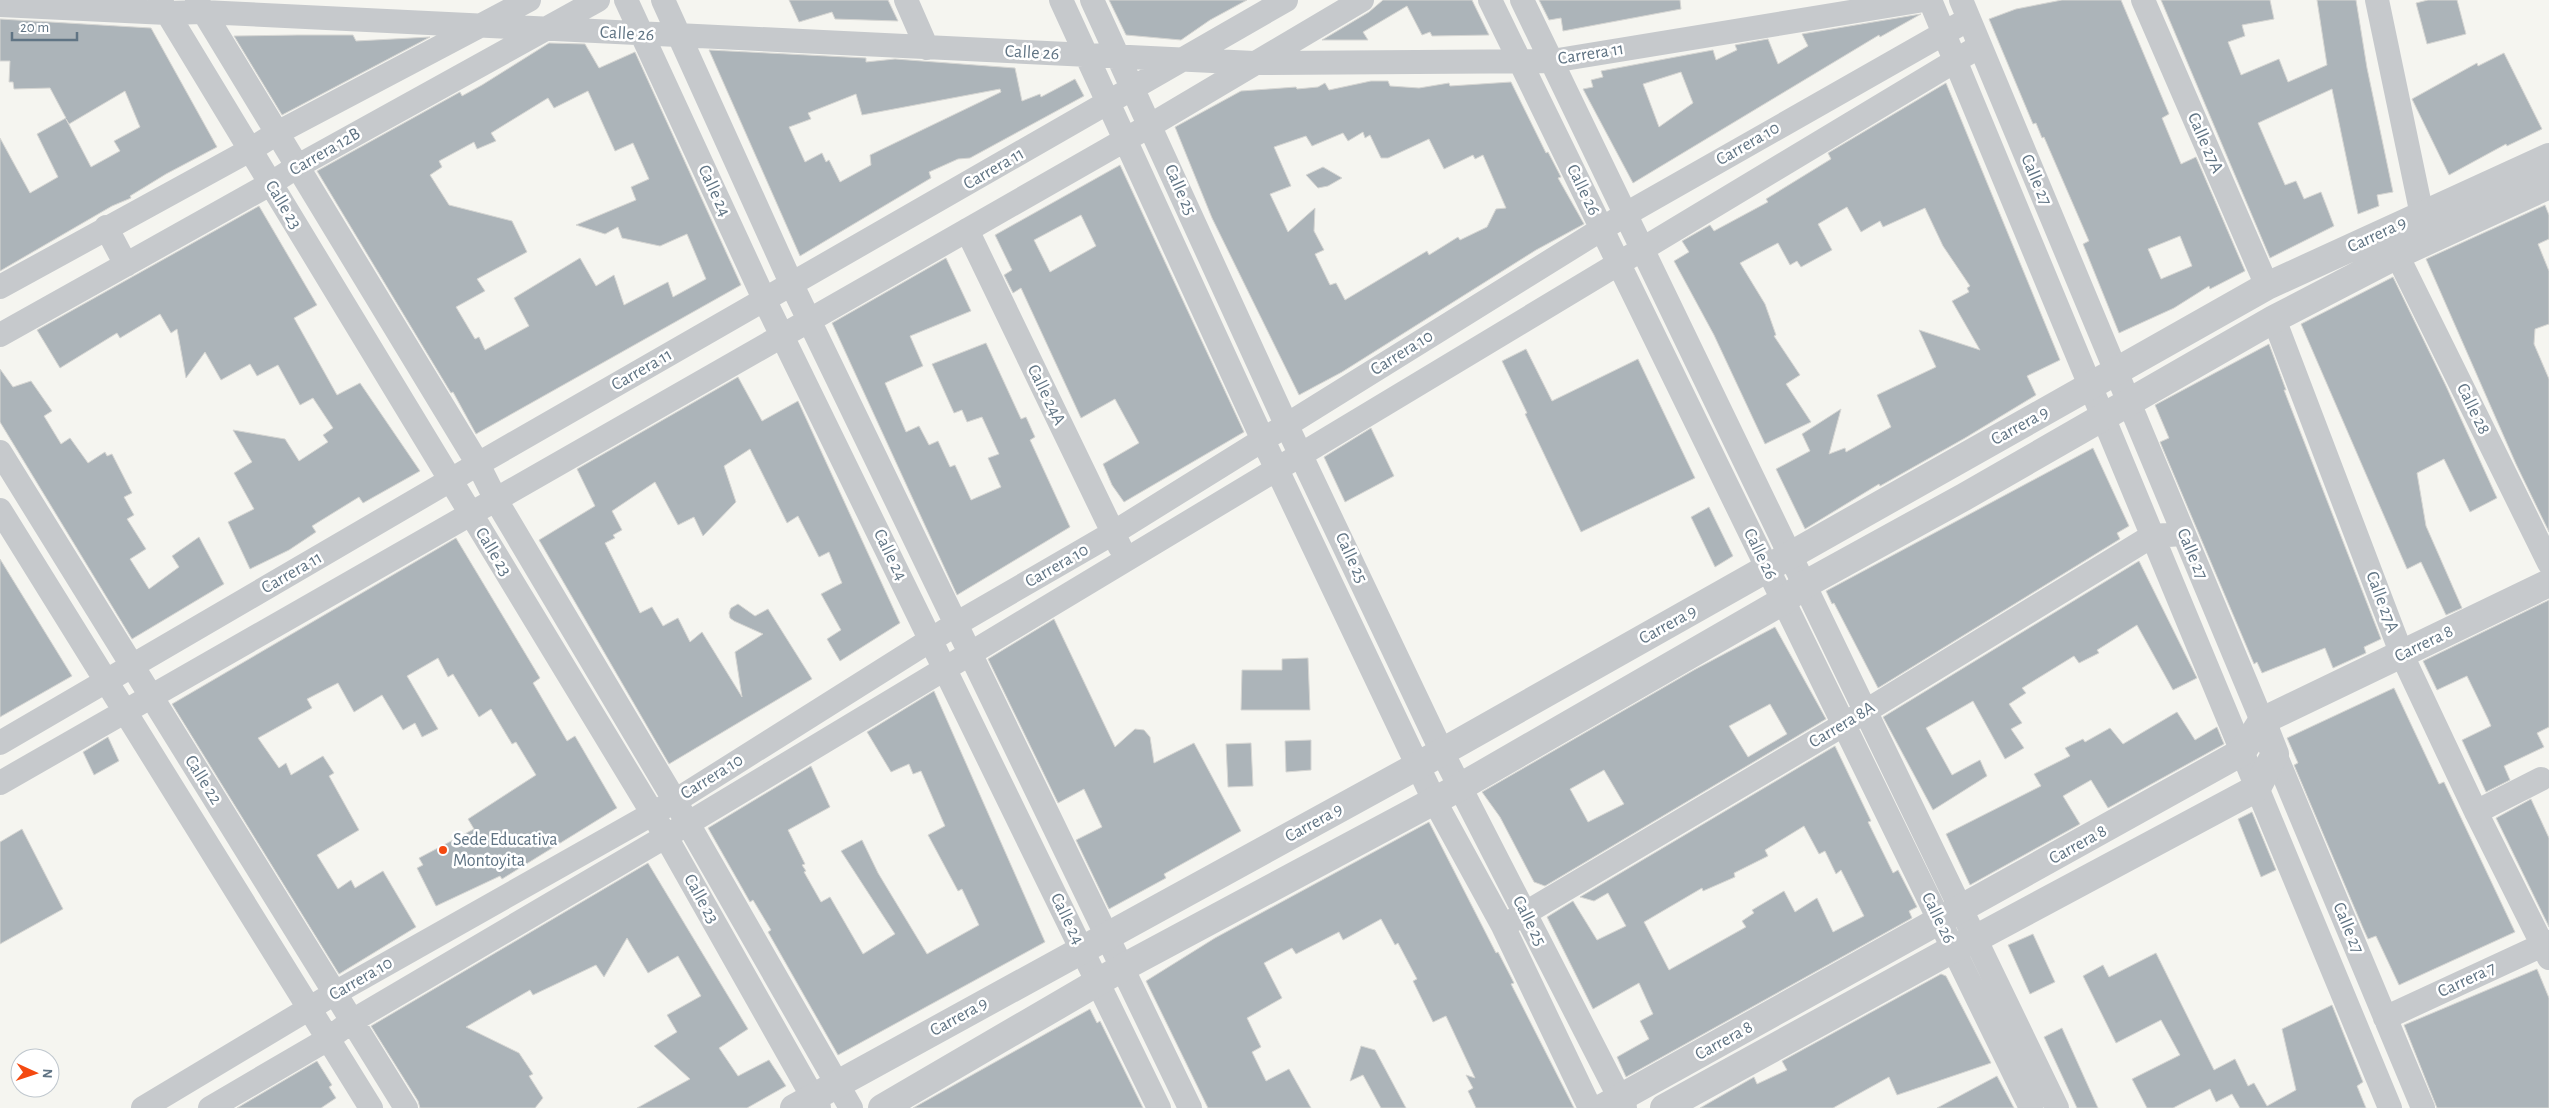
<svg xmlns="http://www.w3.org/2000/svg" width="2549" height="1108" font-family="'Alegreya Sans',sans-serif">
  <rect width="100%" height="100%" fill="#f5f5f0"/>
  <path fill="#acb4b9" stroke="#d6d6d3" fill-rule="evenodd" d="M789 0H888L898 21 835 19 832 12 799 22Z
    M1109 0H1247L1210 20 1181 40 1126 35Z
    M1383 0H1472L1489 35 1432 36 1430 32 1422 35 1407 6 1363 32 1368 40H1322L1369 12Z
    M1539 0H1680L1681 9 1563 31 1561 18 1549 20Z
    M2062 0H2121L2169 114 2162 118 2181 164 2196 157 2245 271 2210 289 2209 286 2174 308 2119 333 2083 244 2089 241 2044 137 2042 138 2036 123 2033 124 1989 19 2016 9ZM2180 236 2192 266 2161 279 2148 249Z
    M2161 0H2270L2274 19 2242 25 2245 36 2228 42 2241 75 2279 59 2288 82 2327 65 2317 0H2356L2367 68 2393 192 2377 195 2379 206 2358 214 2332 89 2258 123 2285 185 2296 181 2304 199 2321 192 2334 226 2270 258Z
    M2428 0H2457L2466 34 2427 44 2416 3Z
    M1921 14 1880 37 1879 35 1633 183 1583 89 1593 87 1591 80 1603 77 1601 71 1713 50 1716 60 1737 50 1735 45 1768 39 1778 64 1808 46 1802 34ZM1681 72 1693 103 1659 127 1643 84Z
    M0 19 151 28 217 147 166 174 130 196 131 198 112 206 0 271V138L30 193 58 177 37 134 66 118 50 88 14 89 13 82H9L10 61H0ZM125 91 140 127 114 141 120 151 91 167 66 119 69 124Z
    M298 35H353L356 41 430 37 282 115 234 36Z
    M549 43 585 44 599 68 635 52 741 285 476 434 453 392 451 393 317 171 460 92 462 96 482 85ZM588 91 615 151 633 143 649 179 631 187 636 200 576 225 605 234 618 227 622 238 660 246 687 234 706 279 673 297 668 282 624 305 614 275 596 286 580 258 514 298 529 326 485 350 479 337 475 339 456 307 485 291 477 279 527 252 512 221 449 205 430 175 442 167 439 161 474 142 477 149 496 141 491 133 548 98 554 108Z
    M709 50 866 58V62L895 59 1015 68 1022 101 1040 94 1041 97 1075 79 1084 96 970 158 958 159 929 172 931 178 800 256ZM1000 89 1001 92 870 155 871 165 840 182 829 160 826 162 822 153 805 162 789 127 811 119 808 113 856 94 862 115Z
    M2504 53 2542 129 2507 146 2506 144 2449 175 2412 99 2477 63 2478 66Z
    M1371 81H1388L1390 86 1419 88 1449 83 1450 86 1511 82 1546 153 1548 152 1561 177 1558 178 1584 224 1536 250 1342 372 1299 395 1212 218 1175 127 1241 91 1296 87 1297 89 1318 87 1325 83 1329 90ZM1363 132 1365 138 1370 135 1381 158H1388L1429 139 1444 169 1473 155 1475 159 1483 155 1506 208 1496 209 1487 227 1460 240 1458 237 1429 255 1427 251 1345 300 1336 283 1330 285 1315 254 1324 250 1314 231 1315 208 1288 232 1270 194 1291 186 1274 147 1306 136 1312 146 1343 133 1348 141Z
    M1946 83 2060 360 2027 376 2036 395 1965 438 1880 486 1879 484 1805 529 1776 469 1810 451 1802 434 1841 409 1829 454 1845 448 1846 452 1891 427 1877 395 1936 367 1919 330 1980 350 1952 301 1969 292 1967 288 1970 286 1943 246 1925 208 1883 227 1880 221 1861 232 1847 207 1818 224 1832 250 1801 267 1797 261 1790 265 1778 243 1740 263 1765 304 1776 335 1774 336 1800 375 1786 384 1811 422 1765 444 1714 335 1674 261 1689 252 1682 241 1710 225 1714 231 1768 202 1766 199 1831 159 1828 153Z
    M1120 165 1244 432 1124 502 1112 485 1103 464 1139 443 1115 399 1081 418 1021 288 1013 293 1004 275 1012 270 995 235ZM1081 215 1096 246 1050 272 1034 240Z
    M1323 167 1342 178 1328 186 1318 188 1306 175Z
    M2545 205 2549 215V239L2538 244 2549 271V324L2535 329 2534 344 2549 379V532L2516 464 2426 259Z
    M259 206 317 305 294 318 337 395 360 383 420 471 363 503 359 497 312 526 316 532 289 550 250 569 228 522 254 509 234 473 252 462 233 430 285 439 299 461 328 442 323 435 333 428 313 398 300 405 278 365 257 376 250 364 221 380 205 352 186 378 177 329 171 333 160 314 120 338 117 333 60 368 37 330Z
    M946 258 971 311 910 336 923 366 885 383 906 432 919 426 929 445 938 441 950 467 955 465 971 500 1001 487 988 458 999 454 982 417 967 422 962 410 954 413 932 364 986 343 1021 419 1026 417 1035 437 1030 440 1070 527 957 595 832 323Z
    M2393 277 2446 386 2497 498 2470 512 2444 459 2417 473 2426 526 2462 608 2446 615 2421 562 2407 569 2301 324Z
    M2269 344 2286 390H2284L2381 639 2364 647 2366 653 2333 668 2325 648 2262 673 2257 662 2254 664 2160 442 2169 438 2155 405Z
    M1526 349 1552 401 1638 359 1695 478 1581 532 1525 414 1527 413 1502 361Z
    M0 369 13 387 31 381 52 411 44 416 61 444 70 438 88 463 105 452 107 456 112 454 132 493 124 497 134 515 127 519 146 549 130 559 149 589 179 567 172 556 199 537 224 584 132 639 0 422Z
    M738 377 762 421 798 401 900 623 840 661 827 639 841 630 821 594 842 583 829 552 819 557 798 516 787 523 750 449 724 466 736 502 703 536 694 517 678 525 655 482 612 511 622 530 613 535 615 538 605 543 640 613 652 607 663 626 678 618 690 642 702 632 742 697 735 652 763 634 734 621 730 618 729 613 731 608 738 604 755 616 768 609 812 679 669 764 539 540 595 506 577 469Z
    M1371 428 1394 476 1345 502 1324 457Z
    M2093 448 2129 526 2117 533 2120 539 1878 688 1834 603 1832 604 1826 591Z
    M1709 507 1733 556 1715 567 1691 517Z
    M456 538 540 678 533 683 567 741 575 736 617 808 502 879 500 876 436 906 417 868 423 865 419 858 474 829 468 819 536 775 516 742 512 744 491 709 479 717 453 674 448 677 438 658 407 676 438 729 422 737 415 723 403 730 382 695 354 712 338 683 307 699 312 708 258 738 279 768 286 763 291 775 323 756 334 773 329 776 359 830 317 855 338 889 351 880 355 888 383 871 416 927 339 974 172 704Z
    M0 559 72 676 0 717Z
    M2139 561 2197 678 2173 690 2137 625 2097 650 2099 653 2079 663 2074 656 2022 688 2026 693 2009 704 2022 723 2011 729 2024 748 2005 759 1973 701 1926 728 1952 775 1980 760 1987 776 1933 810 1883 717Z
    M2549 600V727L2537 733 2544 747 2504 766 2510 780 2486 792 2462 740 2491 726 2488 719 2467 676 2437 690 2423 661Z
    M1054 619 1115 747 1135 729 1144 730 1150 737 1154 763 1194 743 1241 831 1164 874 1166 878 1109 909 1076 840 1102 827 1084 789 1058 803 988 659Z
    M1775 627 1826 719 1545 886 1534 882 1500 817 1482 792 1694 670ZM1770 704 1787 734 1748 757 1729 726ZM1604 770 1624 804 1588 822 1570 789Z
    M1308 658 1310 710H1241L1242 670H1282V659Z
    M2394 688 2439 784 2444 782 2515 932 2399 985 2376 936 2368 939 2363 928 2294 765 2298 763 2287 738Z
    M934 691 1045 942 838 1055 768 932 771 930 753 900 750 902 708 828 811 766 830 807 788 830 805 864 802 865 806 871 804 872 821 902 830 897 863 954 895 934 841 851 862 840 878 873 927 954 979 925 962 889 958 891 928 835 945 826 921 771 913 774 909 764 891 772 867 732Z
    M2177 712 2195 740 2217 727 2224 744 2108 808 2091 780 2063 796 2080 824 1970 885 1946 834 2041 786 2034 774 2070 756 2065 748 2083 739 2085 742 2110 728 2123 744Z
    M108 737 119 761 94 775 83 752Z
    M1311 740V770L1286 772 1285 741Z
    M1251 743 1253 786 1228 787 1226 744Z
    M1835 746 1871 821 1868 822 1893 873 1898 870 1917 907 1909 911 1912 918 1626 1077 1617 1057 1649 1039 1640 1021 1653 1014 1639 983 1593 1009 1547 917 1573 901 1597 940 1626 926 1608 893 1594 901 1580 897ZM1804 826 1819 854 1825 851 1836 874 1841 870 1864 916 1833 932 1817 898 1795 912 1784 891 1752 910 1754 913 1742 921 1746 927 1669 970 1644 922 1702 888 1703 891 1735 877 1734 873 1768 856 1765 850Z
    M2531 799 2549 838V927L2496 818Z
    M2252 812 2276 870 2261 877 2238 819Z
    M1429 822 1496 953 1498 952 1514 983 1511 984 1574 1108H1476L1468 1091 1473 1088 1466 1075 1475 1078 1446 1016 1433 1022 1413 981 1417 979 1398 943 1395 945 1381 919 1343 940 1339 932 1296 954 1292 948 1264 963 1282 998 1247 1018 1261 1047 1252 1052 1266 1081 1289 1069 1311 1108H1208L1146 981 1215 938Z
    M22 829 63 909 0 944V842Z
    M648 863 748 1029 719 1048 738 1076 769 1060 786 1086 747 1108H637L690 1079 654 1046 677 1032 667 1015 701 996 678 956 648 973 627 938 604 977 596 965 533 995 530 990 466 1027 519 1053 533 1074 529 1076 543 1098 535 1108H420L418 1101 371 1026Z
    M2033 934 2055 982 2030 994 2008 945Z
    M2156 953 2214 1070 2235 1059 2248 1086 2254 1083 2267 1106 2296 1090 2282 1029 2332 1005 2363 1082 2357 1086 2366 1108H2240L2232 1094 2216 1102 2210 1089 2173 1108H2147L2132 1079 2180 1055 2161 1020 2116 1043 2083 976 2103 965 2109 977Z
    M2537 969 2549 998V1108H2437L2404 1025Z
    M1941 974 1946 976 1991 1063 1897 1095 1889 1077 1833 1108H1700L1754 1077 1757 1084 1787 1070 1782 1061Z
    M1090 1009 1097 1023 1100 1021 1143 1108H913Z
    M2062 1028 2098 1108H2077L2044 1037Z
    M1361 1046 1375 1050 1406 1108H1381L1363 1075 1350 1081Z
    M317 1061 332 1085 329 1087 336 1098 321 1108H237Z
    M1997 1076 2014 1108H1937Z"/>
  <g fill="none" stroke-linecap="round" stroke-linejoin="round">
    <path stroke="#c6c9cc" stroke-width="24" d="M626 0 765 301 1159 1108
      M663 0 792 285 1190 1108
      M906 0 927 48
      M1061 0 1262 438 1434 800 1503 926 1590 1108
      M1092 0 1286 424 1442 752 1625 1108
      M1490 0 2031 1108
      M1522 0 2057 1108
      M1930 0 2390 1108
      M1961 0 2262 721
      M2143 0 2267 286
      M2377 0 2422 215
      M160 1 653 814 819 1108
      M197 1 478 464 496 500 675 801 851 1108
      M0 5 167 13 203 12 1254 63 1552 61 1924 0
      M106 227 126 265
      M967 230 1120 547
      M2397 255 2549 563
      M0 287 250 150 277 133 529 0
      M2274 319 2402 655 2476 812 2549 958
      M0 335 270 184 298 166 598 0
      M0 452 406 1108
      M0 510 371 1108
      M0 743 478 464 1286 0
      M2275 754 2423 1108
      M0 783 1151 125 1362 0
      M2476 812 2541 779
      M1512 921 1843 725 2152 536 2183 534
      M2385 1018 2549 942
      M143 1108 335 993 675 801 956 624 1113 533 1626 214 1969 19
      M210 1108 328 1039 352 1021 687 824 1980 46"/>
    <path stroke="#c6c9cc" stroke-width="28" d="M794 1108 1419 765 2267 286 2549 157
      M882 1108 1122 968 1460 787 1783 601 1804 585 1964 497 2274 319 2397 255 2549 185
      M1602 1108 2242 752 2262 721 2549 583
      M1664 1108 1953 949 1975 939 2257 788 2275 754 2262 721"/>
  </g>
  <circle fill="#f44910" stroke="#fff" stroke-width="2" cx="443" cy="850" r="5"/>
  <g text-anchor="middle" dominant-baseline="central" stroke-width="5" stroke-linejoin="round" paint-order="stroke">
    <g font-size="18" fill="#607484" stroke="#fff">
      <text transform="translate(627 34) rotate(3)">Calle 26</text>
      <text transform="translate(1032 53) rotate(3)">Calle 26</text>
      <text transform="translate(1591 54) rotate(-9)">Carrera 11</text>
      <text transform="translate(2205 143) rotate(66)">Calle 27A</text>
      <text transform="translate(1748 144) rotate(-30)">Carrera 10</text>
      <text transform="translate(325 152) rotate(-30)">Carrera 12B</text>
      <text transform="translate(994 169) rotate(-30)">Carrera 11</text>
      <text transform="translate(2036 180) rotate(67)">Calle 27</text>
      <text transform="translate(1180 190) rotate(66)">Calle 25</text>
      <text transform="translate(1583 190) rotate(64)">Calle 26</text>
      <text transform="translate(714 191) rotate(65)">Calle 24</text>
      <text transform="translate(283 205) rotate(59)">Calle 23</text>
      <text transform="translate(2377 235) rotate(-25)">Carrera 9</text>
      <text transform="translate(1402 353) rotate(-32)">Carrera 10</text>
      <text transform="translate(642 370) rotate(-30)">Carrera 11</text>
      <text transform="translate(1046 395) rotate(64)">Calle 24A</text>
      <text transform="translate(2473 409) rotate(64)">Calle 28</text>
      <text transform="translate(2020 426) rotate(-29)">Carrera 9</text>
      <text transform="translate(493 552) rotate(59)">Calle 23</text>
      <text transform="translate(1760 554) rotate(64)">Calle 26</text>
      <text transform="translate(2192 554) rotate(67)">Calle 27</text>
      <text transform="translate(890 555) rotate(64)">Calle 24</text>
      <text transform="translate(1351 558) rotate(65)">Calle 25</text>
      <text transform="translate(1057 566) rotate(-30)">Carrera 10</text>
      <text transform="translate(292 573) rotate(-30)">Carrera 11</text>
      <text transform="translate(2382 602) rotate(69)">Calle 27A</text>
      <text transform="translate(1668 625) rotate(-29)">Carrera 9</text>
      <text transform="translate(2424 644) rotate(-26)">Carrera 8</text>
      <text transform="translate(1842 725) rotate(-31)">Carrera 8A</text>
      <text transform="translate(712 777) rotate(-32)">Carrera 10</text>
      <text transform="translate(203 780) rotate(58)">Calle 22</text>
      <text transform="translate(1314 823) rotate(-29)">Carrera 9</text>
      <text transform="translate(2078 845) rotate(-29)">Carrera 8</text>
      <text transform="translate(701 899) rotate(61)">Calle 23</text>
      <text transform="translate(1938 918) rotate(64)">Calle 26</text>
      <text transform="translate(1067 919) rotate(64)">Calle 24</text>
      <text transform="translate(1529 921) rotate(63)">Calle 25</text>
      <text transform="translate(2348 928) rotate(67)">Calle 27</text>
      <text transform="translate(361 979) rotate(-30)">Carrera 10</text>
      <text transform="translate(2467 980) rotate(-25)">Carrera 7</text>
      <text transform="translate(959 1017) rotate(-29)">Carrera 9</text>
      <text transform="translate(1724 1041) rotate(-29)">Carrera 8</text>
    </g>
    <g font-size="18" fill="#607484" stroke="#fff" text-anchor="start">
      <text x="453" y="840">Sede Educativa<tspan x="453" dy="21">Montoyita</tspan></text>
    </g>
  </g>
  <g transform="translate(35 1073) rotate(93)"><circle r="24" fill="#ffffff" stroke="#bfc7ce"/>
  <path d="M0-4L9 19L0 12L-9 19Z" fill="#f44910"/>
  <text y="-8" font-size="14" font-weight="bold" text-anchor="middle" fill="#607484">N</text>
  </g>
  <path d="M12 32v8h65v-8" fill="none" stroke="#607484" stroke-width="2.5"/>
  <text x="20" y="32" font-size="15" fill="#607484" stroke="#ffffff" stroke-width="4" paint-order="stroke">20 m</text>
</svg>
